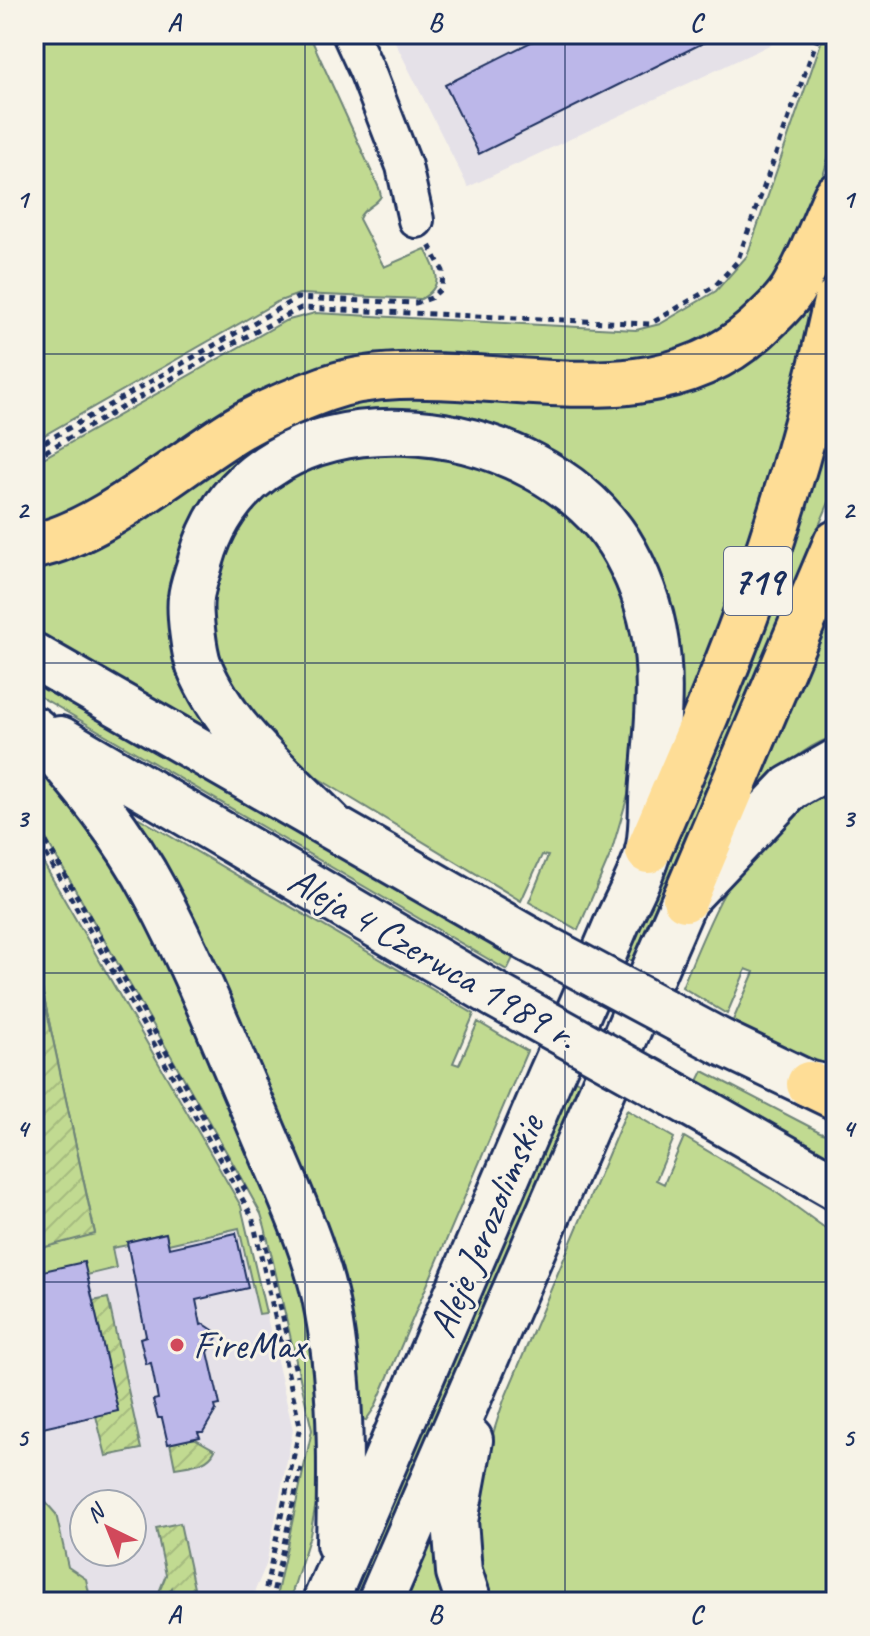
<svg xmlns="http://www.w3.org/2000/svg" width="870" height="1636" font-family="Caveat,sans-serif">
  <defs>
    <pattern id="garden-furrows" width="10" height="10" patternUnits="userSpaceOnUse" patternTransform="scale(2)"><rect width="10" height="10" fill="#c1da91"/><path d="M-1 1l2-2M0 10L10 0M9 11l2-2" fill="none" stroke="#a5bb7f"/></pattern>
  </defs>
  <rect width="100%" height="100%" fill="#f7f3e8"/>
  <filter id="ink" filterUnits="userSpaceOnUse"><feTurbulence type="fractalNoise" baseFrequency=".0125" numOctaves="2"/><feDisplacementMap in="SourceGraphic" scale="16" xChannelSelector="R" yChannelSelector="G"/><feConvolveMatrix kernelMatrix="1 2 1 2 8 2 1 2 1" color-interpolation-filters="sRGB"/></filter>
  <g filter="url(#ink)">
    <path fill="#e5e1e8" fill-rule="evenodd" d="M391 34H793L468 187Z
      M244 1217 293 1430 266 1565 250 1602H176L172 1588 165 1602H36L34 1592V1250ZM84 1504H132V1552H84Z"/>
    <path fill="#c1da91" stroke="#6e8478" stroke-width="2" d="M34 34H309L379 188 381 196C376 206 362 208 359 219L384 267 425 249C436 269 446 285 421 299L299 294 277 302 34 441Z
      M824 34H836V130L816 201 797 243 756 305 691 351 624 366 432 357 123 482 72 512 34 526V461L45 457 285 321 315 313 636 330 660 324 716 291 747 256Z
      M813 295 817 298 758 525 687 711 680 710 587 479 565 461 510 430 477 419 445 412 404 409 365 412 334 418 219 487 198 514 184 542 176 572 212 732 209 736 34 637V563L260 433 370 395 597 401Z
      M836 373V486L632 961 625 958Z
      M361 446 494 459 599 540 638 622V761L611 853 578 930 529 902 548 856 542 855 521 901 316 777 280 748 219 669 208 602 228 533 270 485Z
      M836 602V736C807 744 786 766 764 785L758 783Z
      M34 675 514 956 507 970 34 693Z
      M34 765 77 807 150 917 267 1186 309 1303 323 1466 310 1535 289 1602H275L312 1430 265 1227 261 1214 235 1167 34 818Z
      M836 779V1067L775 1046 731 1025 754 972 746 969 727 1014 682 987C704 935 725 879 763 836 783 814 813 797 836 779Z
      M139 818 474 1014 453 1063 459 1065 478 1022 527 1051 375 1407 366 1420 358 1418 135 820Z
      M34 847 241 1206 266 1313 259 1314 239 1228 168 1244 165 1233 128 1242V1245L112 1248 116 1268 87 1275 34 1273V1250L95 1233 34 952Z
      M703 1071 820 1132 836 1138V1160L698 1081Z
      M572 1078 582 1084 359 1602H345Z
      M627 1110 674 1138 656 1180 664 1184 684 1137 773 1190 836 1236V1584L814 1602H487C461 1537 482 1464 504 1400Z
      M34 1489 56 1514 68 1567 86 1579 91 1602H34Z
      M435 1533 449 1602H401L427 1535Z"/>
    <path fill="url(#garden-furrows)" stroke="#6e8478" stroke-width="2" d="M34 952 95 1234 34 1250V1102L38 1101 34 1082Z
      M108 1298 141 1449 106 1456 96 1416 118 1410 93 1301Z
      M194 1438 215 1450C208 1465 191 1465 175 1468L170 1443Z
      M180 1523 194 1588 186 1602H176L172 1588 165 1602H155L166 1575 156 1528Z"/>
    <path fill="#bcb7e9" stroke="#1b2f5e" stroke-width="2" d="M542 34H721L479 154 445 85 543 36Z
      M166 1233 169 1248 236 1233 248 1288 196 1300 201 1325 204 1324 219 1334 208 1352 220 1405 215 1406 216 1410 203 1432H198L200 1437 168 1444 162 1418H158L153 1400 158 1399 151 1363 146 1364 140 1338 146 1336 127 1242Z
      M84 1262 118 1411 34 1430V1273Z"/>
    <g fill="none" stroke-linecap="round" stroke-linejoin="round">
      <defs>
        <path id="minor" d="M350 34 367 71 404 166 416 220"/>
        <path id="secondary" d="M34 656 528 939
          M34 729C80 780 124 833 156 894 194 965 224 1041 256 1115 279 1171 312 1238 325 1297 342 1377 341 1463 339 1544
          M60 739 497 996
          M721 1042 809 1084 836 1089
          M691 1104 836 1187
          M325 1602C400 1427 475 1252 550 1077 573 1026 595 975 617 923 627 900 642 875 648 851 653 830 651 804 653 782 660 696 669 632 625 552 544 406 253 375 201 560 198 572 192 586 191 598 189 613 194 652 199 666 225 730 283 776 330 824
          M380 1602 685 899 790 788 836 762
          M469 1602 459 1572 455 1521 470 1440"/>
        <path id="primary" d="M34 546C99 534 179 464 237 429 265 412 295 400 325 389 372 372 425 375 475 378 572 384 677 400 756 329 771 315 787 301 796 284 812 256 823 225 836 196
          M648 851C686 762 726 673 758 581 790 490 816 395 836 301
          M685 899 836 543
          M809 1084 836 1097"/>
      </defs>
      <use href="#minor" stroke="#1b2f5e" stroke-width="40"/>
      <use href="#secondary" stroke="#1b2f5e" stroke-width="50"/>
      <use href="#primary" stroke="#1b2f5e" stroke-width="50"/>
      <path stroke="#1b2f5e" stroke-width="5" stroke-dasharray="6 6" stroke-linecap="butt" d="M34 448 297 298 416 303 431 298 442 288 443 271 429 245
        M34 456 41 454 232 344 301 308 650 324 715 286 737 262 819 34
        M34 821 248 1195
        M34 833 252 1216 300 1426 263 1602
        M263 1234 297 1376
        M271 1602 301 1468"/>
      <use href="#minor" stroke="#f7f3e8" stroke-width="34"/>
      <use href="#secondary" stroke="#f7f3e8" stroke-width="44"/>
      <use href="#primary" stroke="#fedd96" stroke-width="44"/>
      <defs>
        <path id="secondary-bridge" d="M528 939 721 1042
          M497 996 691 1104"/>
      </defs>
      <use href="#secondary-bridge" stroke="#1b2f5e" stroke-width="50" stroke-linecap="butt"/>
      <use href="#secondary-bridge" stroke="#f7f3e8" stroke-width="44"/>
    </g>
  </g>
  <path fill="none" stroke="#1b2f5e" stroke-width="2" stroke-opacity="0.55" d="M305 34V1602M565 34V1602M34 354H836M34 663H836M34 973H836M34 1282H836"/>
  <circle fill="#d1495b" stroke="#f7f3e8" stroke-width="3" cx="177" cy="1345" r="8"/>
  <g text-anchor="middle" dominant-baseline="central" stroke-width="6" stroke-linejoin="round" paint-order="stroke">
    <rect fill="#f7f3e8" stroke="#5d6a87" stroke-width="2" x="724" y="547" width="68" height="68" rx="6"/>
    <g font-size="38" font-weight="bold" fill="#1b2f5e">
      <text x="758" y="581">719</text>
    </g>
    <g font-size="40" fill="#1b2f5e" stroke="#f7f3e8">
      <text transform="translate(433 958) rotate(30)">Aleja 4 Czerwca 1989 r.</text>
      <text transform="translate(486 1226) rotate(-67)">Aleje Jerozolimskie</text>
    </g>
    <g font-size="40" fill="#1b2f5e" stroke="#f7f3e8" text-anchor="start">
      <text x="193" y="1345">FireMax</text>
    </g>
  </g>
  <rect width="870" height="1636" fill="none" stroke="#f7f3e8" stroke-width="88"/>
  <g transform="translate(108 1528) rotate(317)"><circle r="38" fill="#f7f3e8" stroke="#9fa5b1" stroke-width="2"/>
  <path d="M0-6L14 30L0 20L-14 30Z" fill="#d1495b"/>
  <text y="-12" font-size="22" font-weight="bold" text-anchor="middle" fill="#1b2f5e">N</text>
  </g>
  <rect x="44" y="44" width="782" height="1548" fill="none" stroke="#1b2f5e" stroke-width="3"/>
  <g font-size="26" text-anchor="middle" font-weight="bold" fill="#1b2f5e">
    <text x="174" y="31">A</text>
    <text x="435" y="31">B</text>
    <text x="696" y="31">C</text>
    <text x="22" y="208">1</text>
    <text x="848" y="208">1</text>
    <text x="22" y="518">2</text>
    <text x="848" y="518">2</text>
    <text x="22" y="827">3</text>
    <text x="848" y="827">3</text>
    <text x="22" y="1137">4</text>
    <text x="848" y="1137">4</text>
    <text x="22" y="1446">5</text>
    <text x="848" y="1446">5</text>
    <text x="174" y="1623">A</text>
    <text x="435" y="1623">B</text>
    <text x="696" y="1623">C</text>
  </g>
</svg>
